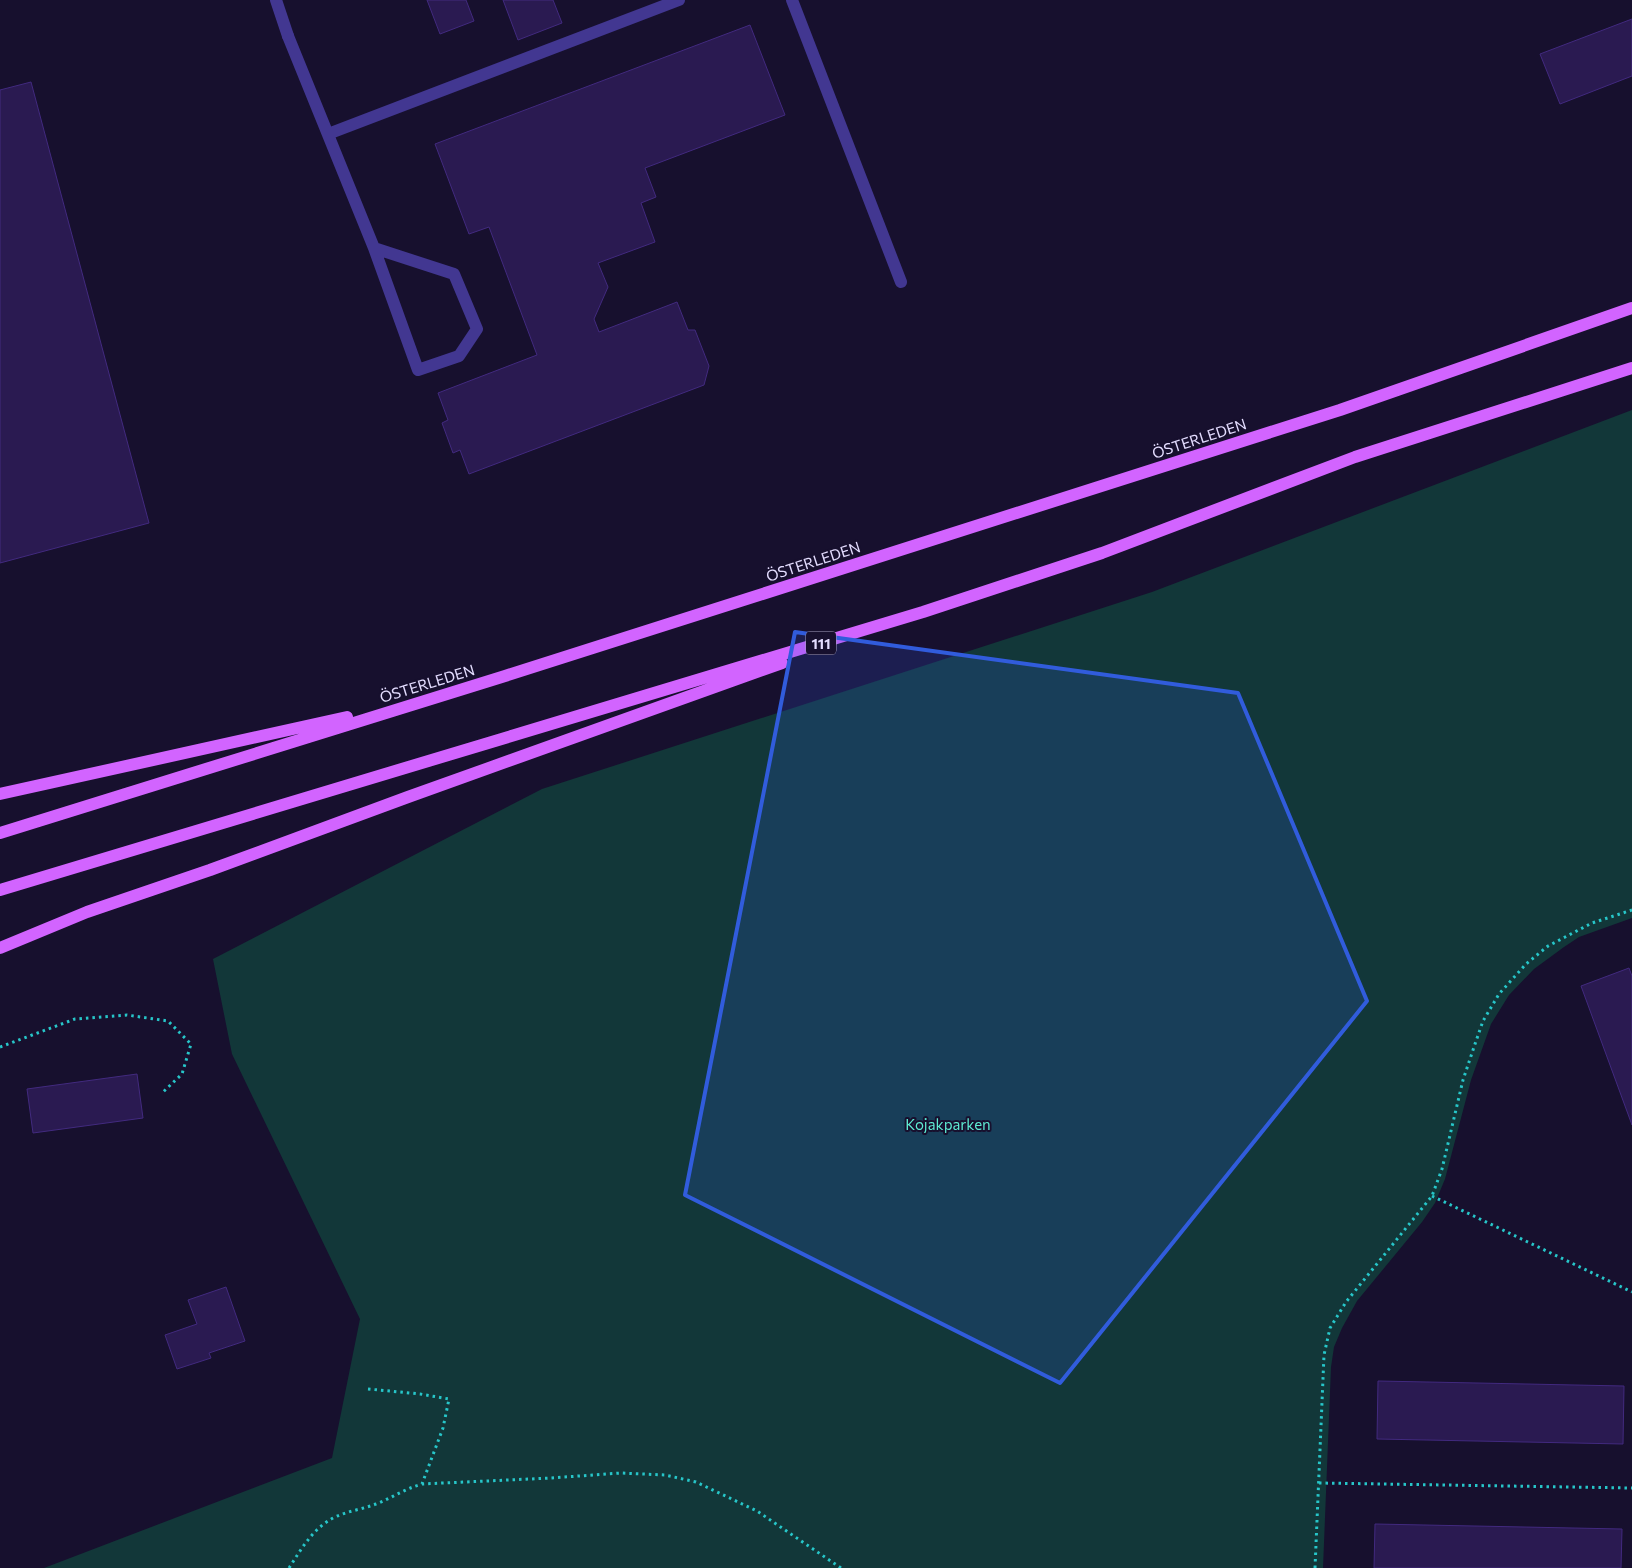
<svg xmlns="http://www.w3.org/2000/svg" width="1632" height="1568" font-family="Commissioner,sans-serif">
  <rect width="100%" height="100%" fill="#17102e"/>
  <path fill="#123739" d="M1632 410V918L1579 937 1564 947 1534 969 1509 995 1491 1024 1471 1080 1445 1179 1435 1203 1422 1222 1357 1301 1342 1328 1334 1347 1331 1367 1323 1568H44L332 1458 360 1319 232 1054 213 959 542 789 1152 592Z"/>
  <path fill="#2a1a51" stroke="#422a7f" d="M427 0H466L474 21 440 34Z
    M503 0H553L562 23 518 40Z
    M1632 19V76L1560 104 1540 54Z
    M750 25 785 115 645 168 656 197 641 203 655 242 598 263 608 287 594 319 599 332 677 302 688 330H695L709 366 704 385 469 474 460 450 453 453 442 423 448 420 438 393 537 355 489 227 469 234 435 144Z
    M31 82 149 523 0 563V90Z
    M1629 968 1632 976V1125L1581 986Z
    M137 1074 143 1118 33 1133 27 1089Z
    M226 1287 245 1341 209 1353 211 1358 177 1369 165 1335 197 1324 188 1300Z
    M1378 1381 1624 1386 1623 1444 1377 1439Z
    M1375 1524 1622 1529 1621 1568H1374Z"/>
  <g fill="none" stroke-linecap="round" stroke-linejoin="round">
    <path stroke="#27c6c9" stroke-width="3" stroke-dasharray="2.5 4" stroke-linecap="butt" d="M0 1047 75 1019 127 1015 168 1021 191 1044 182 1074 162 1093
      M1432 1196 1632 1292
      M368 1389 420 1394 449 1399 443 1428 422 1484
      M1319 1483 1632 1488
      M289 1568C302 1548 313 1528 335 1517 348 1511 363 1509 376 1504 392 1498 404 1489 422 1484L551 1478 621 1473 665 1475 696 1482 757 1511 841 1568
      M1315 1568 1324 1355 1330 1328 1346 1302 1432 1196 1442 1169 1463 1080 1475 1044 1483 1021 1499 994 1526 964 1548 946 1592 923 1632 910"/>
    <path stroke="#423791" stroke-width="12" d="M792 0 901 282
      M288 36 374 248 454 274 477 329 459 356 418 370 374 248
      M328 134 679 0"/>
    <path stroke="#423791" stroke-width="12" d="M276 0 288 36"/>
    <path stroke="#d264ff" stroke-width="12" d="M0 794 347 717
      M0 833 505 676 1340 410 1632 308
      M0 890 923 612 1102 553 1355 457 1632 368
      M0 948 87 912 210 870 408 797 782 663"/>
  </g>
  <path fill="#315cdc" fill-opacity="0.2" stroke="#315cdc" stroke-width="4" stroke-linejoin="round" d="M795 632 1238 693 1367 1001 1060 1383 685 1195Z"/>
  <g text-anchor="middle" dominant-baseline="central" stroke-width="4" stroke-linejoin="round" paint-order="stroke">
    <rect fill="#17102e" stroke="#a6a0c0" stroke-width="1" x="806" y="631.5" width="30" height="23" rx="4"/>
    <g font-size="14" font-weight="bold" fill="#e4ddff">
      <text x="821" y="643">111</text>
    </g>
    <g font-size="15" fill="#e4ddff" stroke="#17102e">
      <text transform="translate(1199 438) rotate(-18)">ÖSTERLEDEN</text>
      <text transform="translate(813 561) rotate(-18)">ÖSTERLEDEN</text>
      <text transform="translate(427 683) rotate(-17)">ÖSTERLEDEN</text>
    </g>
    <g font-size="15" fill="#5eead2" stroke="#17102e">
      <text x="948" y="1124">Kojakparken</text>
    </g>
  </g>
</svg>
